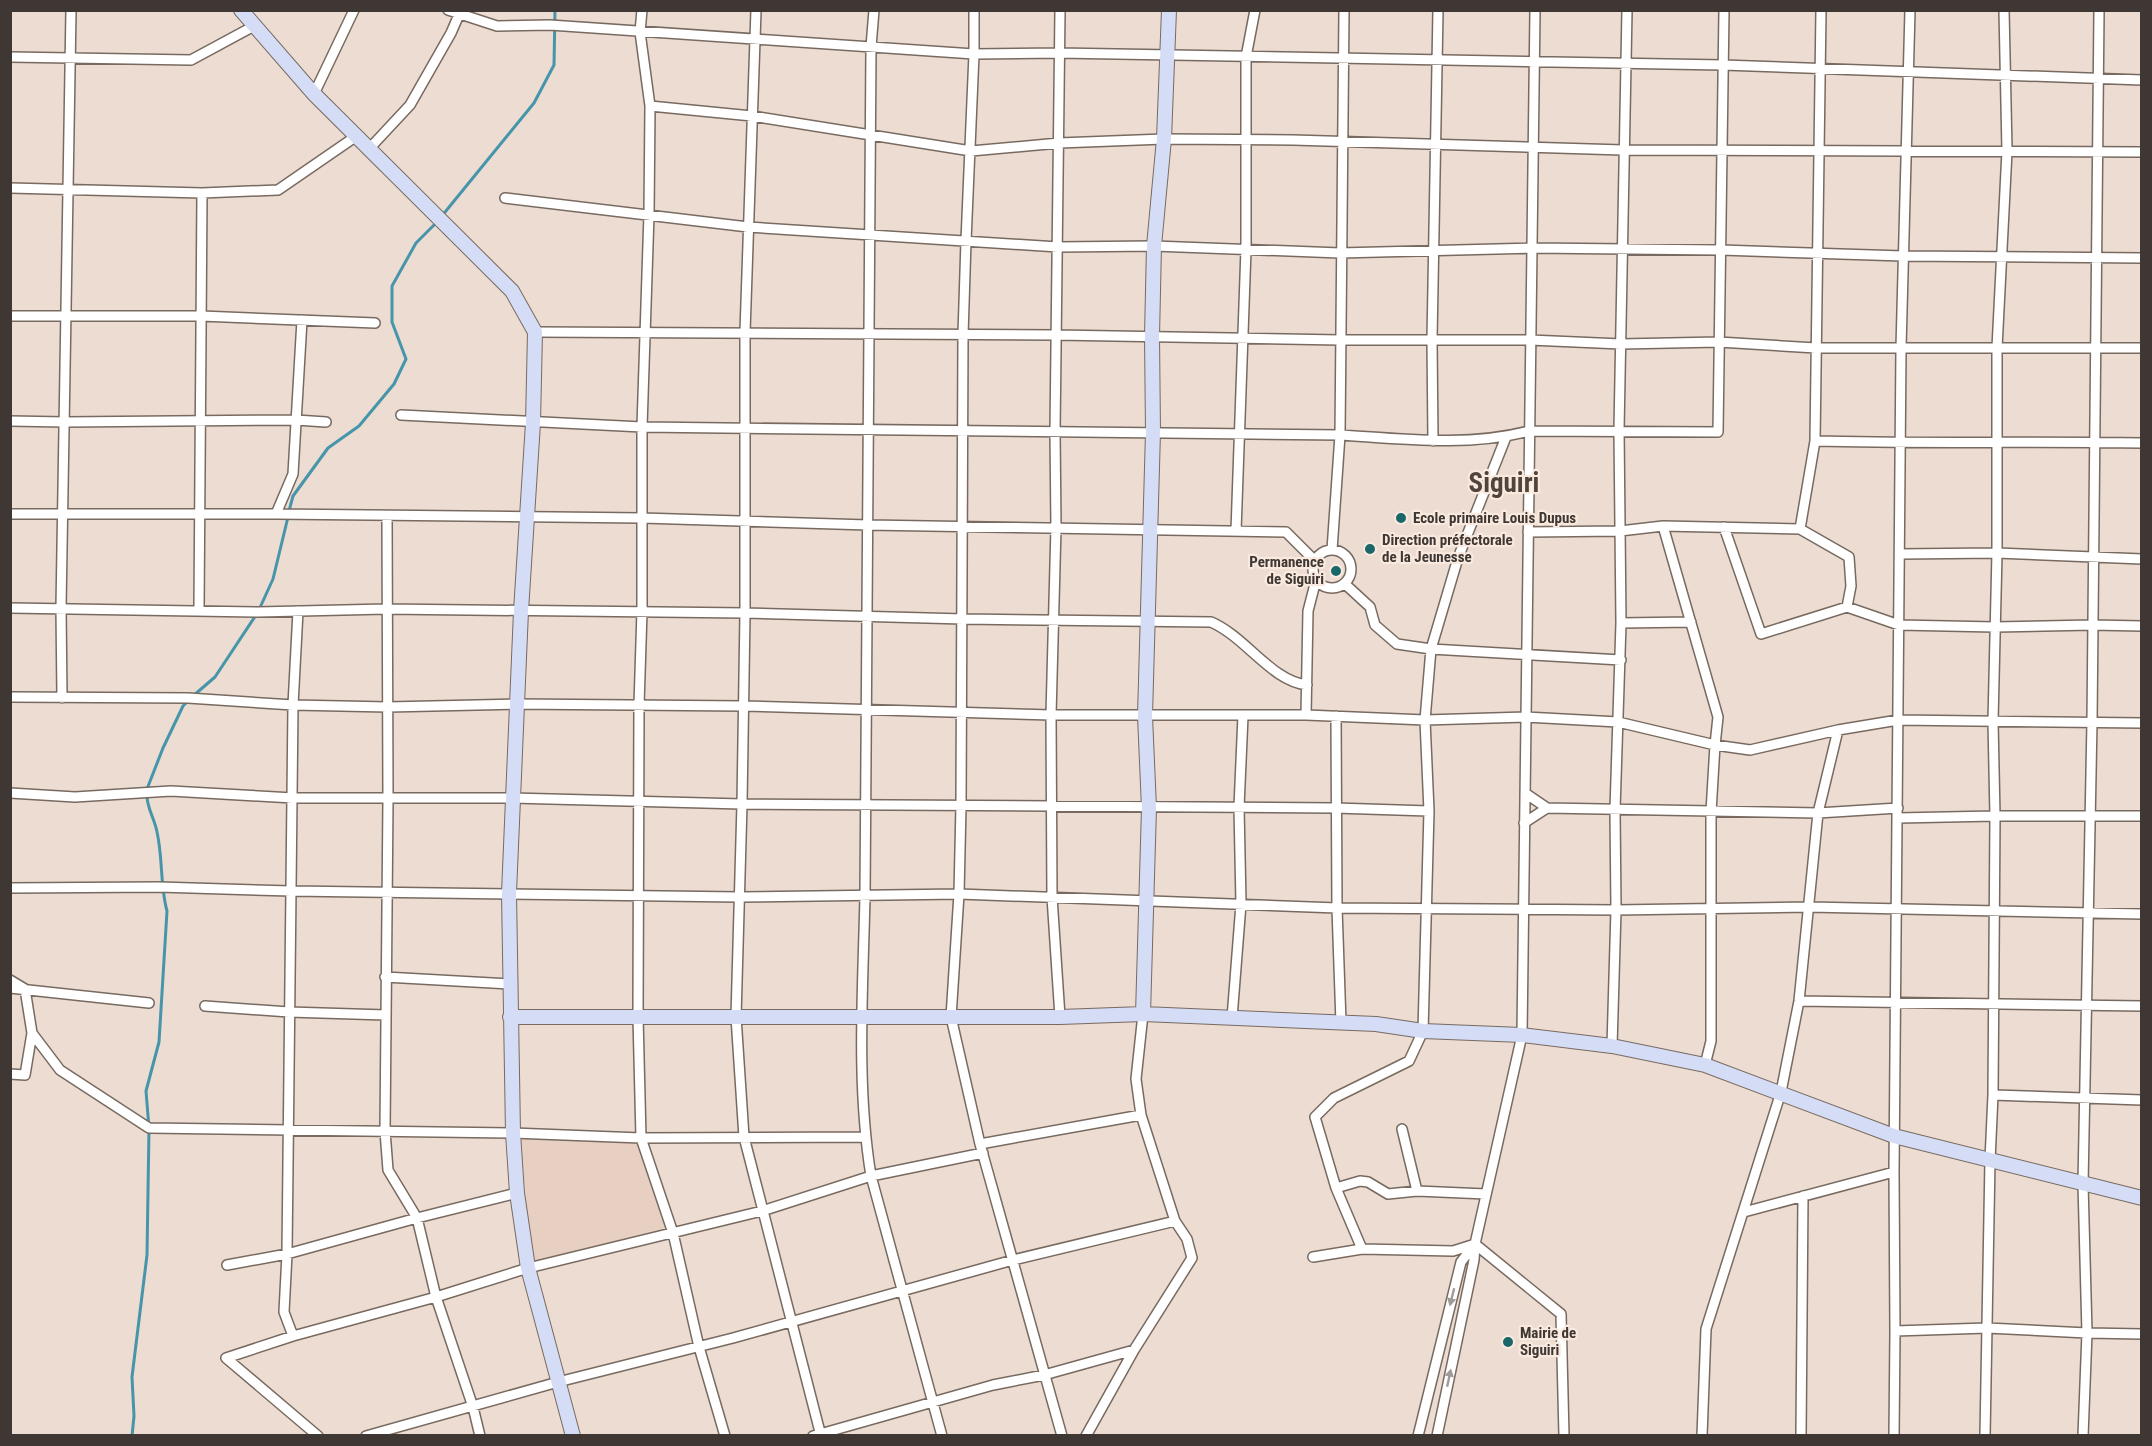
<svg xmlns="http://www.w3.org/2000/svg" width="2152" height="1446" font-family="'Roboto Condensed',sans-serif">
  <rect width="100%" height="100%" fill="#ecdcd1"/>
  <path fill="#e7d0c1" d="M520 1138 639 1143 665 1228 532 1262Z"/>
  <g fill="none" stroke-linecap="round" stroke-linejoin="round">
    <path stroke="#4695aa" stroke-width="3" d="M441 217 534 103 554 65 555 10
      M289 511 293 496 328 448 359 426 394 384 406 359 392 322V286L416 243 437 222
      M193 696 215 677 258 612 273 579 288 517
      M147 789 163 748 183 706 188 701
      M132 1436 134 1416 132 1377 147 1255 149 1128 146 1091 159 1042 167 911C160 886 163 858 157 832 155 820 147 808 147 796"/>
    <defs>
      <path id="street" d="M448 10 497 26 550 25 974 54 1059 53 1723 65 2142 80
        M642 10 640 32 650 106 649 214 642 427V611L639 705 638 1017 641 1138 673 1233 699 1347 725 1436
        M756 10 745 332V613L742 804 736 1017 744 1137 821 1436
        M874 10 871 47 865 896C863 988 856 1084 871 1176L942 1436
        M974 10V54L966 241 963 335 961 805 959 894 951 1017 980 1144 1062 1436
        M1060 10 1055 432 1056 527 1051 715 1052 897 1060 1017
        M10 57 191 60 256 25
        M314 94 354 10
        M650 106 752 116 971 151 1059 143 1164 139 1293 140 1623 150 2142 152
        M368 150 410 105 451 33 461 10
        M10 188 202 193 278 190 355 137
        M505 198 748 227 1058 247 1154 246 1340 253 1532 248 1721 250 1903 256 2142 258
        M10 316H201L375 323
        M535 332 1056 335 1340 340H1530L1621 344 1719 342 1816 348H2142
        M401 415 642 427 1340 435C1403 439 1468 447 1529 431L1718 432 1724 10
        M10 421 65 422 296 420 326 422
        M1433 441 1432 340 1438 10
        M1815 441C1924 444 2033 441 2142 443
        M10 514H276L642 518 868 525 1286 532 1315 561
        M276 514 293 474 302 320
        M387 516 388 799 385 1131 388 1170 417 1218 436 1297 473 1407 480 1436
        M1663 526 1718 717 1715 745 1711 812V1041L1705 1065
        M1724 527 1761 634 1847 607
        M1800 529 1815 441 1821 10
        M1236 531 1246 249V57L1255 10
        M1528 532 1620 531 1663 526 1800 529 1849 557 1851 586 1847 607 1899 625 1995 627 2092 625 2142 626
        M1332 550 1340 435 1344 10
        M1313 569a19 19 0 1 1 38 0a19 19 0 1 1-38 0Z
        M1900 554 1997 553 2142 559
        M1345 584 1370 607 1375 625 1397 644 1431 649 1621 660
        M10 608 258 612 386 609 745 613 963 619 1211 622C1246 637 1271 681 1307 685
        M199 609 202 193
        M1621 623 1691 622
        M10 697 188 698 293 705 388 707 516 704 743 706 1051 715H1306L1425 720 1526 717 1618 722 1715 745 1750 750 1838 730 1898 720 2142 723
        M62 698 61 608 71 10
        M1306 715 1308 611 1316 580
        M1336 716 1337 908 1341 1023
        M10 793 75 797 171 791 293 798H512L742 804 1335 808 1429 811
        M1525 793 1547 808 1818 813 1898 808
        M1898 818 1995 816H2142
        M1524 823 1547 808
        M10 888 159 887 291 891 739 897 959 894 1337 908 1616 910 1809 907 2142 914
        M385 977 510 984
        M10 980 25 989 32 1033 60 1070 149 1128 513 1133 641 1138 864 1137
        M10 988 149 1003
        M1799 1001 2142 1006
        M205 1006 289 1012 386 1015
        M1232 1018 1241 904 1239 807 1243 716
        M1612 1046 1616 910 1615 810 1621 623 1619 430 1627 10
        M10 1074 25 1075 32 1033
        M1993 1095 2142 1100
        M1402 1129 1417 1191
        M980 1144 1141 1115
        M1336 1188 1360 1181 1368 1182 1388 1194 1417 1191 1486 1194
        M1744 1212 1894 1172
        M1475 1244 1561 1314 1564 1436
        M1362 1249 1336 1188 1315 1117 1334 1098 1409 1061 1423 1031 1429 811 1425 720 1431 649 1458 558 1506 437
        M1313 1257 1362 1249 1453 1251 1475 1244
        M227 1265 287 1254 417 1218 517 1193
        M1895 1331 1987 1328 2087 1333 2142 1334
        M293 1336 284 1312 287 1254 293 705 298 611
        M226 1358 293 1336 436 1297 528 1268 762 1211 871 1176 983 1153
        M226 1358 318 1436
        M366 1436 558 1382 733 1338 1013 1260 1175 1221
        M813 1436 993 1385 1044 1375 1134 1350
        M1086 1436 1134 1350 1192 1258 1187 1239 1175 1221 1141 1115 1136 1079 1143 1014
        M1418 1436 1461 1262 1475 1244
        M1437 1436 1474 1260 1475 1244 1522 1035 1535 10
        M1702 1436 1706 1329 1781 1092 1799 1001 1818 813 1838 730
        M1801 1436 1803 1196
        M1894 1436 1895 1331 1894 1172 1901 348 1910 10
        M1985 1436 1990 1160 1993 1095 1995 816 1993 721 1997 553V348L2007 151 2004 10
        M2083 1436 2087 1333 2083 1184 2092 722 2099 10"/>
      <path id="secondary" d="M241 10 314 94 512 291 535 332 533 423 521 611 509 893 513 1133 517 1193 528 1268 573 1436
        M1143 1014 1149 808 1145 716 1153 432 1152 336 1154 246 1164 139 1169 10
        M510 1017H1060L1143 1014 1376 1024 1423 1031 1522 1035 1612 1046 1705 1065 1894 1136 2142 1198"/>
    </defs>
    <use href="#street" stroke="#786a60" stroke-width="12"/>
    <use href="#secondary" stroke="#786a60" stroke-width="16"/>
    <use href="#street" stroke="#fff" stroke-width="9"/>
    <use href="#secondary" stroke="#d4dcf6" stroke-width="14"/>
  </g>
  <defs><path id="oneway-solid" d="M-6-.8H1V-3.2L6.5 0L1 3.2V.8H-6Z" transform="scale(1.5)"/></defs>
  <g fill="#9e9b99">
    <use href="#oneway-solid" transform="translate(1452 1297) rotate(104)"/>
    <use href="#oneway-solid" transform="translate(1449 1378) rotate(-78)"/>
  </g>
  <g fill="#196769" stroke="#f9e9de" stroke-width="2">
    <circle cx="1401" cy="518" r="6"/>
    <circle cx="1370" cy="549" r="6"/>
    <circle cx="1336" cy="571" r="6"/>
    <circle cx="1508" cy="1342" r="6"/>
  </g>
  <g text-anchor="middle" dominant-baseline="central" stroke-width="4.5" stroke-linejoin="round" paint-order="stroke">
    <g font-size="15" font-weight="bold" fill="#3e3733" stroke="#f9e9de" text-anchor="start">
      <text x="1413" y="518">Ecole primaire Louis Dupus</text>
      <text x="1382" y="540">Direction préfectorale<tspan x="1382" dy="17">de la Jeunesse</tspan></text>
      <text x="1324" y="562" text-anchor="end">Permanence<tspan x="1324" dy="17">de Siguiri</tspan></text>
      <text x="1520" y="1333">Mairie de<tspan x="1520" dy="17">Siguiri</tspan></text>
    </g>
    <g font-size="27" font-weight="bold" fill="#51443c" stroke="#f9e9de">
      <text x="1504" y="483">Siguiri</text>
    </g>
  </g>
  <rect width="2152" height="1446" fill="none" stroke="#3e3733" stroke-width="24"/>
</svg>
